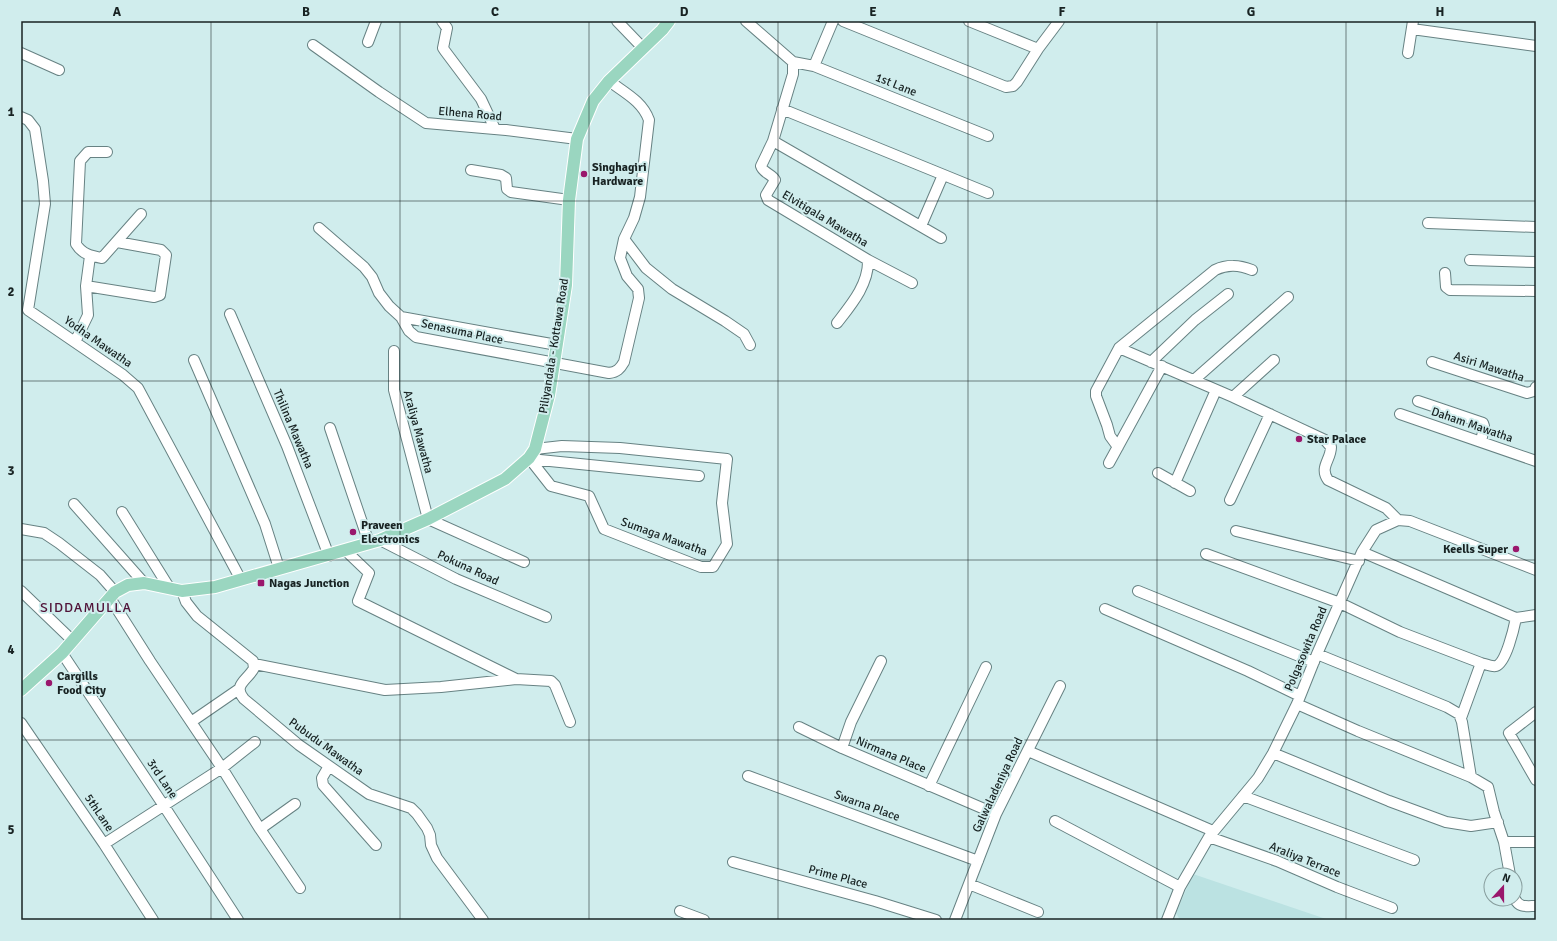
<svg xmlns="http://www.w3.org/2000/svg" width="1557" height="941" font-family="Signika,sans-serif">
  <rect width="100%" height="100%" fill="#d0eded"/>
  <path fill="#bbe2e2" d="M1193 874 1329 920H1180L1176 913Z"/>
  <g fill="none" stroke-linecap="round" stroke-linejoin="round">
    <defs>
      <path id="minor" d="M442 21 447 28 443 48 445 51 481 99 495 129
        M617 21 643 48
        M746 21 793 62V74L773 141 761 166C763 173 772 174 775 180L766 195 768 200 868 260 912 283
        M843 21 1006 87 1013 86 1017 82 1038 49 1059 21
        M969 21 1038 49
        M1412 29 1536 46
        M368 42 376 21
        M313 45 379 92 426 123 506 130 577 139
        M21 53 59 70
        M1408 53 1413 21
        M793 62 814 66 988 136
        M814 66 833 21
        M782 109 988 193
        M21 117 28 120 35 129 43 181 45 204 28 310 123 375 138 388 241 580
        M773 141 941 238
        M107 152H88L80 161 76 244C82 254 91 256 102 258L141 214
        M471 170 501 175 506 178 507 189 511 192 569 200
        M1428 223 1536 227
        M921 226 943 175
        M319 228 364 267 372 277 379 293 389 306 401 317 409 331 416 337 609 373C617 372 620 369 624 362L639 298 638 289 627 276 620 258 624 239 634 218 640 197 649 120C642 101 625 93 609 81
        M624 239 646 268 672 289 725 321 744 334 750 345
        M1470 260 1536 262
        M1445 273 1446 287 1450 290 1536 291
        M86 286 154 297 160 295 166 255 161 250 117 242
        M230 314 287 446 329 556
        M401 317 557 345
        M837 323C851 305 869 284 868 260
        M75 342 88 315 86 286 90 256
        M1119 348 1233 397 1325 440 1331 447C1331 460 1319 467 1328 480L1386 508 1398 520
        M394 351V390L428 519 524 562
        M194 360 265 524 279 568
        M1151 362 1195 320 1228 294
        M1432 362 1527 393 1534 391 1536 387
        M1194 380 1288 297
        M1233 397 1274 360
        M1418 401 1483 423 1484 426 1481 442
        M1400 414 1536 461
        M330 428 369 543
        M1118 447 1110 436 1107 425 1096 396V391L1119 348 1215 270C1228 264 1239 265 1252 270
        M529 458 551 486 589 496 604 529 701 567H713L727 544 722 503 727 459 620 448 562 446 535 449
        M530 459 699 476
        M1109 463 1162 366
        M1158 473 1190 491
        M1175 483 1216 390
        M1230 500 1270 414
        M74 504 144 583
        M122 512 170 589
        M21 529 44 533 59 543 100 575 115 592
        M1236 531 1359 561
        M380 540 456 579 546 617
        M345 550 369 573 358 601 516 679
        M1362 552 1516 618 1536 615
        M1206 554 1340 603 1400 632 1481 663C1485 664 1492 667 1496 666 1506 663 1514 628 1516 618
        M21 591 73 641
        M182 591 186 602 197 616 253 661 254 668C248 680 232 685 244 699L299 745 369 794 411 808 417 814 427 828 430 835 431 845 437 858 483 920
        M1138 591 1314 662
        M110 598 150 661 222 768 260 829 300 888
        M1105 609 1248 671 1300 696
        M62 653 164 806 238 920
        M1317 654 1447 707 1459 714 1462 722 1471 777
        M881 661 851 722 842 748 996 814
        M254 664 385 690 441 687 516 679 551 681 555 685 570 722
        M1297 704 1358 731 1471 777 1488 787 1494 812 1504 842 1510 875
        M1536 712 1509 733 1536 780
        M1461 718 1481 663
        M191 722 239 689
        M21 723 104 844 153 920
        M799 727 842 748
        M1028 751 1213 831
        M1273 753 1389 801 1446 822 1471 826 1498 822
        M329 766 322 778 323 785 376 845
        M748 776 978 861
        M929 786 986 667
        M1243 796 1414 860
        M1055 821 1180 887
        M260 829 295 804
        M1209 837 1277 861 1337 887 1392 908
        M1504 842H1536
        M104 844 222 768 255 742
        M733 862 875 901 936 920
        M969 884 1038 912
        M1515 899C1519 908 1527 906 1536 906
        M680 911 704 920
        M955 920 996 814 1060 686
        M1167 920 1180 887 1209 837 1258 778 1273 753 1297 704 1317 654 1362 552 1376 530 1398 520 1410 521 1536 570"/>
      <path id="major" d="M21 690 62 653 115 592 128 585 144 583 182 591 215 587 380 540 428 519 505 479 529 458 535 449 549 395 566 285 569 200 577 139 593 101 609 81 662 30 669 21"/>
    </defs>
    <use href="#minor" stroke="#678283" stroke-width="12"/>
    <use href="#major" stroke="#fff" stroke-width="14"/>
    <use href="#minor" stroke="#fff" stroke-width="10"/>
    <use href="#major" stroke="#9ad6c0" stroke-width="12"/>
  </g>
  <path fill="none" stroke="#182323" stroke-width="1" stroke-opacity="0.55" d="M211 21V920M400 21V920M589 21V920M778 21V920M968 21V920M1157 21V920M1346 21V920M21 201H1536M21 381H1536M21 560H1536M21 740H1536"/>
  <g fill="#9a176c" stroke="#d0eded" stroke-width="1.5">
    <circle cx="584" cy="174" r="4"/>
    <circle cx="1299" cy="439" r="4"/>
    <circle cx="353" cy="532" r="4"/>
    <circle cx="1516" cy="549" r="4"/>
    <rect x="257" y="579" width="8" height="8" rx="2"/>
    <circle cx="49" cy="683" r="4"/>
  </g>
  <g text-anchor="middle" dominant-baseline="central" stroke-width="4" stroke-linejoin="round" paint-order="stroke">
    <g font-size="12" fill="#182323" stroke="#d0eded">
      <text transform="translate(896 85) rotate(22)">1st Lane</text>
      <text transform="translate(470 114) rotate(5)">Elhena Road</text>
      <text transform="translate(825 219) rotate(31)">Elvitigala Mawatha</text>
      <text transform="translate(462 332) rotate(12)">Senasuma Place</text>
      <text transform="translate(98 342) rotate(35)">Yodha Mawatha</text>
      <text transform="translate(554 346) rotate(-81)">Piliyandala - Kottawa Road</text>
      <text transform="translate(1489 367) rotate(18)">Asiri Mawatha</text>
      <text transform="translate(1472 425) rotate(19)">Daham Mawatha</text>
      <text transform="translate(293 429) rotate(67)">Thilina Mawatha</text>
      <text transform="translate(418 432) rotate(75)">Araliya Mawatha</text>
      <text transform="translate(664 537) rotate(20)">Sumaga Mawatha</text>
      <text transform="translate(468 568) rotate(25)">Pokuna Road</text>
      <text transform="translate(1306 649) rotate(-67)">Polgasowita Road</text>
      <text transform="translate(326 747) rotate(36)">Pubudu Mawatha</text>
      <text transform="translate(891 755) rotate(23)">Nirmana Place</text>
      <text transform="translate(162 779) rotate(56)">3rd Lane</text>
      <text transform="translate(998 785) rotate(-65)">Galwaladeniya Road</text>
      <text transform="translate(867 806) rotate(20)">Swarna Place</text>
      <text transform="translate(99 813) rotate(56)">5thLane</text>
      <text transform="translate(1305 860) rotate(22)">Araliya Terrace</text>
      <text transform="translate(838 877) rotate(15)">Prime Place</text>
    </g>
    <g font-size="12" font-weight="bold" fill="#182323" stroke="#d0eded" text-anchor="start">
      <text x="592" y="167">Singhagiri<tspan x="592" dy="14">Hardware</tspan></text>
      <text x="1307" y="439">Star Palace</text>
      <text x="361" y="525">Praveen<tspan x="361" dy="14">Electronics</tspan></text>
      <text x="1508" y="549" text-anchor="end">Keells Super</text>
      <text x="269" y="583">Nagas Junction</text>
      <text x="57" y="676">Cargills<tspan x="57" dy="14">Food City</tspan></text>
    </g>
    <g font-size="14" letter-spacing="1" fill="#501338" stroke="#d0eded">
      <text x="86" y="607">SIDDAMULLA</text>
    </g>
  </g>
  <rect width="1557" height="941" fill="none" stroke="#d0eded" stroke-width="44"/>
  <g transform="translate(1503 887) rotate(21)"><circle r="19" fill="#d0eded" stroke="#869c9c"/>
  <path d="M0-3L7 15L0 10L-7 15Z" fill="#9a176c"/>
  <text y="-6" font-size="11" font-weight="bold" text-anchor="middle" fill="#182323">N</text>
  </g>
  <rect x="22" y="22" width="1513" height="897" fill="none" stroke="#182323" stroke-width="1.5"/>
  <g font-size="13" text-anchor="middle" font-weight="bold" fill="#182323">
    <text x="117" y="16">A</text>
    <text x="306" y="16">B</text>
    <text x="495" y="16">C</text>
    <text x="684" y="16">D</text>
    <text x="873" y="16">E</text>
    <text x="1062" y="16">F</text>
    <text x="1251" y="16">G</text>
    <text x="1440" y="16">H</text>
    <text x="11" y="116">1</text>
    <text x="11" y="296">2</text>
    <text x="11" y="475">3</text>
    <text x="11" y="654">4</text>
    <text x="11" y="834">5</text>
  </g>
</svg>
